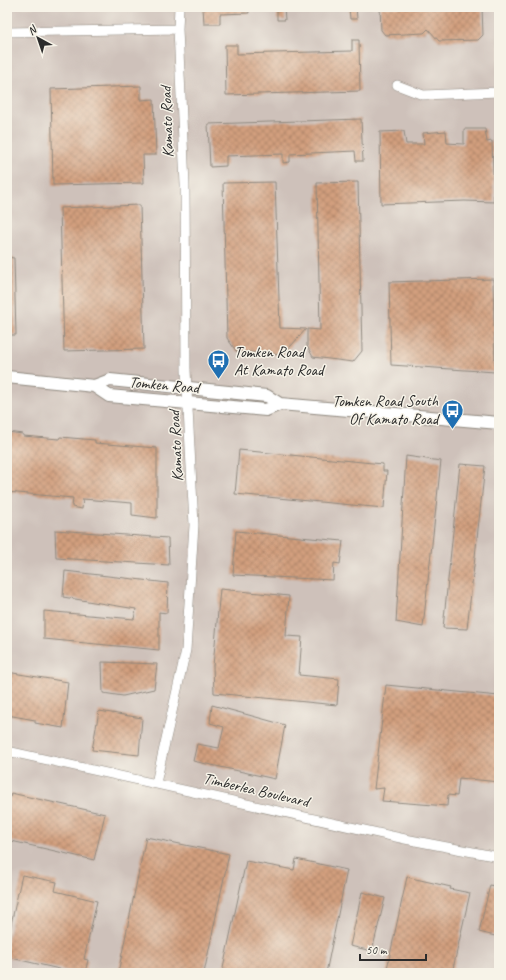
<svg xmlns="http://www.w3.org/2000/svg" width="506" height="980" font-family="Caveat,sans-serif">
  <defs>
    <pattern id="building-cross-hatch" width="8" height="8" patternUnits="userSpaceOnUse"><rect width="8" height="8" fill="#d29f7e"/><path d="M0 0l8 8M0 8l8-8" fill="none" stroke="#ab8267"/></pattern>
  </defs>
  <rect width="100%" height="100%" fill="#f7f3e8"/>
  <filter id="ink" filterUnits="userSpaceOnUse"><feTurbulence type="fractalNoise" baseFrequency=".025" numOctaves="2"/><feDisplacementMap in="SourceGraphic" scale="8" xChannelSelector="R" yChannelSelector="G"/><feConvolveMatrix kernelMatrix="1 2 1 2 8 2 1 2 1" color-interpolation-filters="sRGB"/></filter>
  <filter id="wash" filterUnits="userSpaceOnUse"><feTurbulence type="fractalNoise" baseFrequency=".012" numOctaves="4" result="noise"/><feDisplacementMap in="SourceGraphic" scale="16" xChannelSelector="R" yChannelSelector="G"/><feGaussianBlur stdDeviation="0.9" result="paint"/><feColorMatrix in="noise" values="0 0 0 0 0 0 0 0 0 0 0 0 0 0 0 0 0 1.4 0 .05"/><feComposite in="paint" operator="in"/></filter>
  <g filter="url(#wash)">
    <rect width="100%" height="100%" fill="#f5e7d3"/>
    <path fill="#cec1ba" d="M7 7H499V973H7Z"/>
    <g id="blocks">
      <path fill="url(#building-cross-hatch)" d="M203 7H248L249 13 220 14V24H204Z
        M277 7H284L285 20H277Z
        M349 7H356L357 19H350Z
        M380 7H482L483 35 478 40 439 41 428 29 424 33 385 35 381 30Z
        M352 40H359L360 91 226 95 225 45H237V54L352 51Z
        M141 86V100L154 99 156 155H143L144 183 53 185 51 89Z
        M361 119 363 161H356L355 151 290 154V162L283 163V154L226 156V166L210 167 208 124Z
        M464 129H485L487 142 492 141 494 202 465 201 381 204 380 132 404 131 406 144H424L423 133 446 131 447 143 464 144Z
        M275 182 280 328 306 329 283 355 236 351 227 338 223 183Z
        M358 182 362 351 353 362 313 357 307 346V329L320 330 317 183Z
        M140 205 144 349 64 351 60 208Z
        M7 257 14 258 16 335H7Z
        M493 279 495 372 391 365 389 282Z
        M7 432 23 434V436L59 439 60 437 95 440V443L157 448V518L132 515V503L83 499 82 509 72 507 73 498 7 492Z
        M239 450 383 464V471H387L384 508 235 494Z
        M406 456 441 461 423 627 396 622Z
        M460 464 485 466 467 629 443 628Z
        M55 530 168 538 169 565 56 558Z
        M236 531 343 541 340 564 334 563 333 580 233 575Z
        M65 571 168 583 167 613 159 612V650L44 639V611L134 619 136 609 63 597Z
        M220 589 289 596 286 636 302 637 299 675 339 679 337 705 214 693 213 666Z
        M102 662 157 664 154 689 123 696 103 693Z
        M7 672 68 682 63 728 35 723V720L7 715Z
        M386 685 499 696V782L459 778 457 796 448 795 447 806 382 801 384 788 374 789Z
        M212 705 285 725 275 779 193 761 197 744 219 748 224 727 210 723Z
        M99 711 142 718 139 755 92 750Z
        M11 793 105 814 94 860 7 840V809Z
        M146 837 229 854 204 973H118Z
        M296 859 347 870 326 973H222L246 861 294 870Z
        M22 875 57 882 55 891 97 901 84 959 88 960 85 973H77L7 957V942Z
        M407 877 451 887 450 889 470 893 452 973H386Z
        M490 885 499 887V937L479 932Z
        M362 892 385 898 372 951 350 946Z"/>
    </g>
  </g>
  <g filter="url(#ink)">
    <use href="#blocks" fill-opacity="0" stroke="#90897f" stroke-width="1"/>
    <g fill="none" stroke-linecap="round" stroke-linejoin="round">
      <defs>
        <path id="minor" d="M7 32 178 29
          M397 85 423 95 499 92
          M7 751 405 839 499 857
          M156 783 186 650 194 525 186 370 185 185 178 29 179 7"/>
        <path id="major" d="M7 377 94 386 110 380 267 396 280 404 499 423
          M94 386 109 396 266 410 280 404"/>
      </defs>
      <use href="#minor" stroke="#90897f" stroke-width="10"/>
      <use href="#major" stroke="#90897f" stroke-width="14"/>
      <use href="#minor" stroke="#fff" stroke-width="9"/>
      <use href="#major" stroke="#fff" stroke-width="12"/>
    </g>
  </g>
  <defs>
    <symbol id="bus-pin" viewBox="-11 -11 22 30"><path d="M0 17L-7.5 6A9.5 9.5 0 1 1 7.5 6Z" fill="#1f6fb2" stroke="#f7f3e8"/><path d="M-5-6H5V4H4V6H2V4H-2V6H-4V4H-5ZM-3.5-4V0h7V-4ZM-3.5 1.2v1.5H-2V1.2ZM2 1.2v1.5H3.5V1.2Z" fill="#fff"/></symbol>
  </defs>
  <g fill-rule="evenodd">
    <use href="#bus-pin" x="206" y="348" width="25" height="34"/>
    <use href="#bus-pin" x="440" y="398" width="25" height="34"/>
  </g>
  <g text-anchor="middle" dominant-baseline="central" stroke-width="3" stroke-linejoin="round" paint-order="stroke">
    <g font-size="16" fill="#2b2b2b" stroke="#f7f3e8">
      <text transform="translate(167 122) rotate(-92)">Kamato Road</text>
      <text transform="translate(164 385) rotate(5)">Tomken Road</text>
      <text transform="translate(176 446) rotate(-93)">Kamato Road</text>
      <text transform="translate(256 790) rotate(13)">Timberlea Boulevard</text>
    </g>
    <g font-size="16" fill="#2b2b2b" stroke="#f7f3e8" text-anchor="start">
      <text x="234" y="352">Tomken Road<tspan x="234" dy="18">At Kamato Road</tspan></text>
      <text x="438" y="401" text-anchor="end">Tomken Road South<tspan x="438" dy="18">Of Kamato Road</tspan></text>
    </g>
  </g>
  <rect width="506" height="980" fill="none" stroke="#f7f3e8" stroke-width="24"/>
  <g transform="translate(38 38) rotate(320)" stroke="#f7f3e8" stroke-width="3" paint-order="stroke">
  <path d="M0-3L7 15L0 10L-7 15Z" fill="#2b2b2b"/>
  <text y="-6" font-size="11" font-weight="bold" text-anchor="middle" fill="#2b2b2b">N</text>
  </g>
  <path d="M360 954v6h66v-6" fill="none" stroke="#2b2b2b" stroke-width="2"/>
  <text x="366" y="954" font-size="12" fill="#2b2b2b" stroke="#f7f3e8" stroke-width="3" paint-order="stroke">50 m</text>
</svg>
